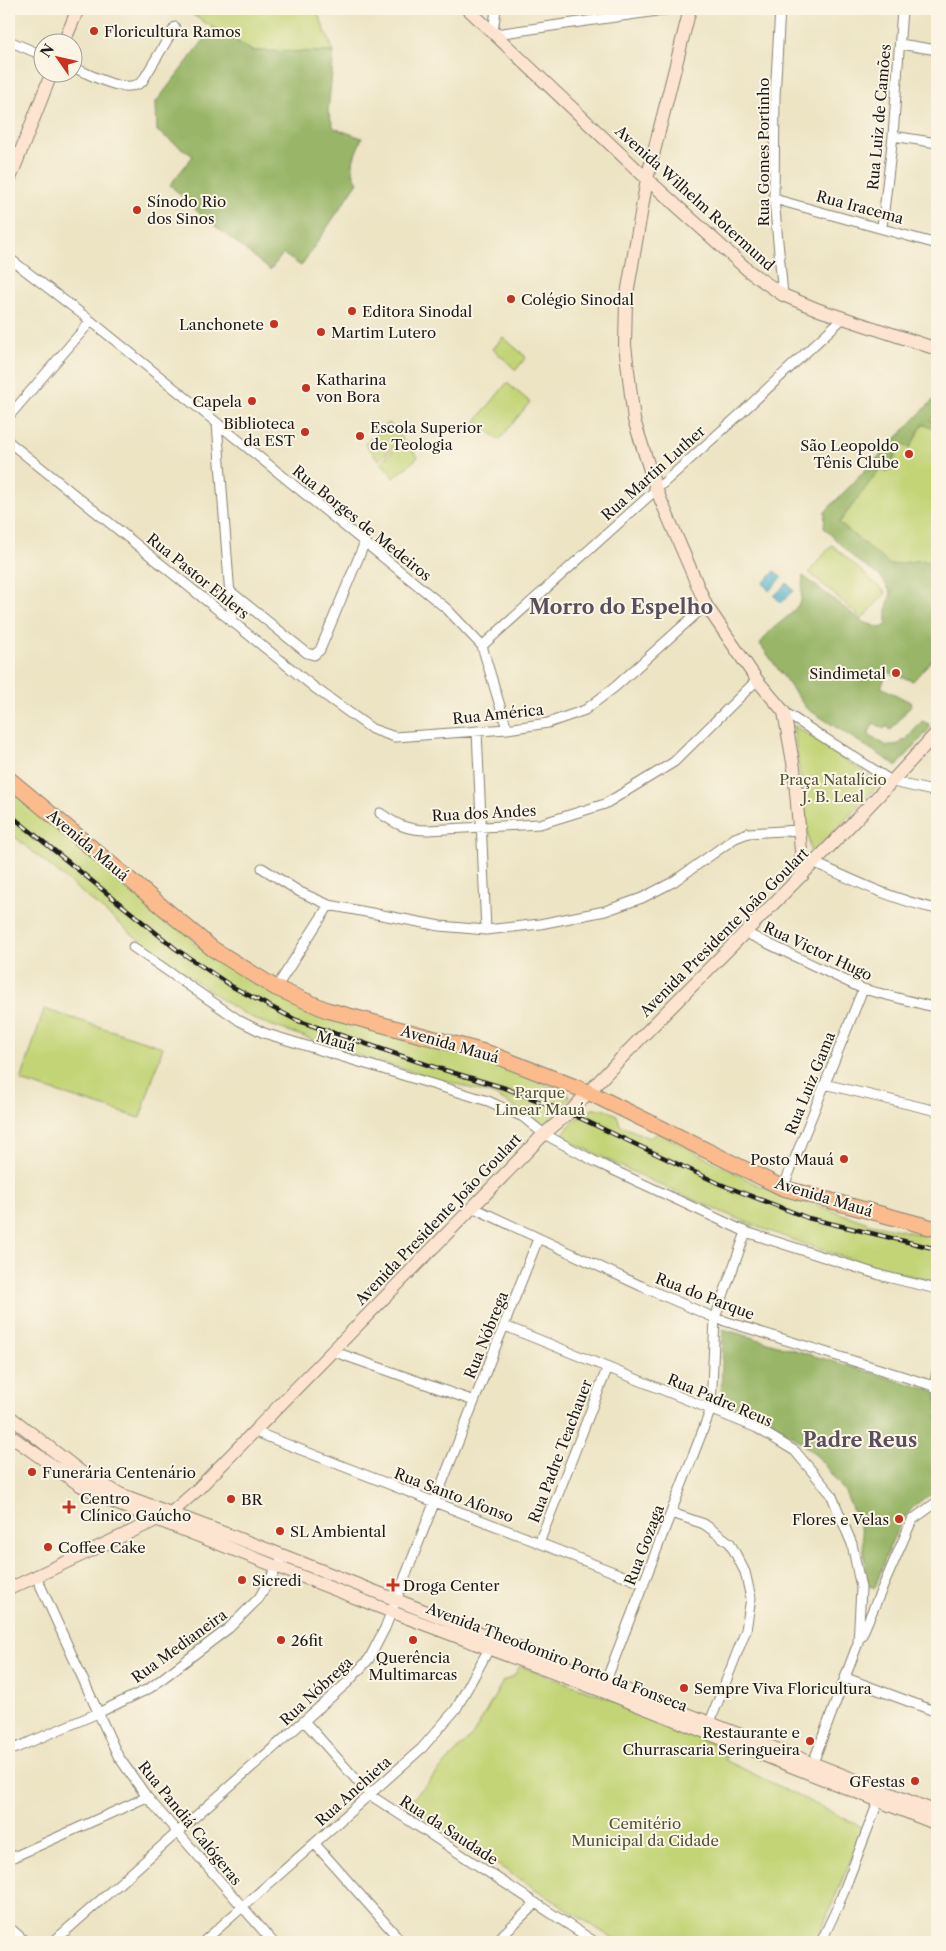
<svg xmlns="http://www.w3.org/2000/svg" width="946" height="1951" font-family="'Libre Caslon Text',serif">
  <rect width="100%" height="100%" fill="#fcf5e5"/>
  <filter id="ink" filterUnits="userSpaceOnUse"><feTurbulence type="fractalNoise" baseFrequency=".02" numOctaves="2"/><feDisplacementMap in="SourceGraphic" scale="10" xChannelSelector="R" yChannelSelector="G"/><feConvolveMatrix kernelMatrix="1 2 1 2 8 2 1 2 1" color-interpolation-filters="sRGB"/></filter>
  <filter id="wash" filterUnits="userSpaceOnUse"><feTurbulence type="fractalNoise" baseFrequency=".0096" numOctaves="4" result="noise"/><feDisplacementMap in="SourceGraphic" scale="20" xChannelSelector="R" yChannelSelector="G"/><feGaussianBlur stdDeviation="1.12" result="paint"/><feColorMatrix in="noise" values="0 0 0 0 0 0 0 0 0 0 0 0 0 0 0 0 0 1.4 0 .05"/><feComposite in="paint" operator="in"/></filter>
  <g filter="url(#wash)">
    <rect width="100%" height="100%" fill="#ede4c4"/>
    <path fill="#c2d476" stroke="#6f7849" d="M183 9H316L334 52 252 51Z
      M503 337 526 357 516 370 493 349Z
      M507 383 530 402 499 440 476 421Z
      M937 396V604L825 512Z
      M389 423 403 439 379 460 365 444Z
      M404 441 418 457 394 478 381 462Z
      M832 545 886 593 862 619 809 572Z
      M793 725 880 783 811 856Z
      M9 789 191 937 193 943 220 963 227 962 312 1009 367 1029 486 1061 567 1092 570 1098 545 1125 494 1095 359 1056 256 1020 231 1006 144 944 9 832Z
      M44 1009 163 1047 140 1118 21 1081Z
      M593 1109H605L617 1115 620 1125 649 1138 659 1133 758 1185 871 1224 937 1238V1282C805 1253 682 1198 562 1137 567 1125 582 1113 593 1109Z
      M520 1666 605 1697 729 1751 725 1760 864 1828 816 1942H618L406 1806 474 1733 503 1681 514 1676Z"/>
    <path fill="#99b667" stroke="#5a6942" d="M214 27 252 51 334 52 328 112 334 128 362 138C356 153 347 168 358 182L301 266 283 254 270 270 199 213 170 185 193 156 157 131 156 102Z
      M937 396V411L930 420 937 424V431L923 424 910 448 901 444 887 472 879 470 839 523 890 565 922 560 937 564V574L934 577 937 580V654L913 681 888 672 881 687 910 702 911 705 891 730 886 726 884 729 874 723 868 734 887 746 899 744 903 740 905 741 922 721 929 724 930 728 897 766 806 708 760 644 770 631 792 613 801 601 803 576 863 622 881 628 887 625V608L891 593 882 578 856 560 824 528 825 512Z
      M723 1329 937 1392V1492C898 1506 888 1553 875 1588L867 1585 862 1533 845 1492 819 1458 792 1435 721 1403Z"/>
    <path fill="#49adc8" stroke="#326472" d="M775 571 782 578 769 591 763 583Z
      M787 583 794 591 781 603 774 596Z"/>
  </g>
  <g filter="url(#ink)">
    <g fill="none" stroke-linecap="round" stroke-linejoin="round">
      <defs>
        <path id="street" d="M780 9 775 96 774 199 783 295
          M493 32 496 9
          M496 34 671 9
          M9 41 42 55
          M900 44 937 50
          M72 67C91 74 123 95 142 82L175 27
          M893 136 937 143
          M9 151 19 155
          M774 199 937 244
          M882 227 893 136 902 9
          M9 258 91 321 447 609 482 646 507 729
          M9 416 91 321
          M217 423 232 622
          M9 442 315 688 372 729 395 737 507 729 548 723 585 710 615 687 706 605
          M230 591 307 653 314 655 320 650 365 542
          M482 646 738 416 842 319
          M784 712 893 782 937 792
          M477 731 486 930
          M380 813C397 825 407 830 428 830L540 824 605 804 674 762 757 680
          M815 863C855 881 893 900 937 909
          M262 868 300 892 329 905 440 926 486 930 540 924 605 911 642 898 673 882 735 838 748 833 800 830
          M746 933 863 989 937 1008
          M133 947 240 1021 264 1033 488 1101 523 1117 544 1134 596 1162 746 1232 883 1276 937 1289
          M276 988 329 905
          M824 1084 937 1111
          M783 1188 863 989
          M472 1207 641 1286 715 1318 937 1387
          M505 1326 757 1428 795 1451 831 1494 852 1544 861 1588 858 1643 811 1768
          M332 1351 474 1401
          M934 1387 937 1371
          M253 1431 644 1584
          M672 1513 704 1524 730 1543 745 1572 751 1598 746 1630 708 1727
          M539 1543 607 1369
          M36 1576 118 1756 147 1797 273 1942
          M861 1637 912 1520 937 1502
          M846 1678 937 1712
          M604 1686 711 1409 715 1318 746 1232
          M305 1722 370 1795 595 1942
          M9 1751 98 1713 150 1688 229 1628 259 1598 280 1562
          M315 1844 402 1942
          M9 1859 147 1797
          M9 1927 26 1942
          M53 1942 348 1682 369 1659 385 1628 538 1239
          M203 1942 422 1748 456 1709 491 1645
          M495 1942 536 1903
          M821 1942 838 1906 880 1797"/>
        <path id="secondary" d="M468 9 647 179 750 272 783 295 819 310 937 349
          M690 9 647 179 626 300 625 345 634 420 656 489 706 605 757 680 784 712 794 768 803 875
          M64 42 78 9
          M9 181 52 72
          M9 1416 81 1472 120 1494 269 1550 937 1812
          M9 1435 80 1485 115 1503 392 1612 602 1691 937 1824
          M9 1589 171 1513 196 1491 544 1134 569 1113C689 984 819 864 937 732"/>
        <path id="primary" d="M9 779 213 949 276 988 327 1010 488 1053 588 1092 783 1188 937 1229"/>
      </defs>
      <use href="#street" stroke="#848070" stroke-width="11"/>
      <use href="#secondary" stroke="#848070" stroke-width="14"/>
      <use href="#primary" stroke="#848070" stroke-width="17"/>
      <use href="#street" stroke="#fff" stroke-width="9"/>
      <use href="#secondary" stroke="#fde4d1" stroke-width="12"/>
      <use href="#primary" stroke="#fbbb8d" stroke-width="15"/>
      <defs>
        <path id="rail" d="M9 814 176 949 233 987 296 1020 434 1067 505 1088 569 1113 720 1184 808 1218 937 1249"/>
      </defs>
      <use href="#rail" stroke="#1c1c1c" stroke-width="4.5"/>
      <use href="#rail" stroke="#fcf5e5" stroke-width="2.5" stroke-dasharray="8" stroke-linecap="butt"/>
    </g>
  </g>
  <g fill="#c8321e" stroke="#fcf5e5" stroke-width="2">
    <circle cx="94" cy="31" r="5"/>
    <circle cx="137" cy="210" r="5"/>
    <circle cx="511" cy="299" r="5"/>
    <circle cx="352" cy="311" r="5"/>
    <circle cx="274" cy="324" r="5"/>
    <circle cx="321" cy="332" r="5"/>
    <circle cx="306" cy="388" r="5"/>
    <circle cx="252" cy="401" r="5"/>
    <circle cx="305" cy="432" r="5"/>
    <circle cx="360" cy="436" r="5"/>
    <circle cx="909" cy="454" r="5"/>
    <circle cx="896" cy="673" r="5"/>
    <circle cx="844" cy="1159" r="5"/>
    <circle cx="32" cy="1472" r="5"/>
    <circle cx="231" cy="1499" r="5"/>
    <path d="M66.5 1499.5h5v5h5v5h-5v5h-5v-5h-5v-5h5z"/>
    <circle cx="899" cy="1519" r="5"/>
    <circle cx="280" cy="1531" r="5"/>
    <circle cx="48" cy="1547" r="5"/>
    <circle cx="242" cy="1580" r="5"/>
    <path d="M390.5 1577.5h5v5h5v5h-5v5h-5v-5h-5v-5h5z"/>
    <circle cx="281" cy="1640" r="5"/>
    <circle cx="413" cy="1640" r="5"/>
    <circle cx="684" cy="1688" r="5"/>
    <circle cx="810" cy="1741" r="5"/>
    <circle cx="915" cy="1781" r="5"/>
  </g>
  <g text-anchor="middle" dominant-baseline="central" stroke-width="4" stroke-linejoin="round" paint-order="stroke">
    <g font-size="15" fill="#1c1c1c" stroke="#fcf5e5" text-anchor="start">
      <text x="104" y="31">Floricultura Ramos</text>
      <text x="147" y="201">Sínodo Rio<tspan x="147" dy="17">dos Sinos</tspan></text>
      <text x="521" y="299">Colégio Sinodal</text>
      <text x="362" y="311">Editora Sinodal</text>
      <text x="264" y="324" text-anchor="end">Lanchonete</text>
      <text x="331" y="332">Martim Lutero</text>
      <text x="316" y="379">Katharina<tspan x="316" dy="17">von Bora</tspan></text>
      <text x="242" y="401" text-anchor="end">Capela</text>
      <text x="295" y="423" text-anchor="end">Biblioteca<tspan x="295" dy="17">da EST</tspan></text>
      <text x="370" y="427">Escola Superior<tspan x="370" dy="17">de Teologia</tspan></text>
      <text x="899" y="445" text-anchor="end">São Leopoldo<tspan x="899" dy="17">Tênis Clube</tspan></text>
      <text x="886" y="673" text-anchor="end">Sindimetal</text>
      <text x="834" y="1159" text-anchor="end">Posto Mauá</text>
      <text x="42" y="1472">Funerária Centenário</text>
      <text x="80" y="1498">Centro<tspan x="80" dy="17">Clínico Gaúcho</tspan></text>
      <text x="241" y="1499">BR</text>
      <text x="889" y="1519" text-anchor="end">Flores e Velas</text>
      <text x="290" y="1531">SL Ambiental</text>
      <text x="58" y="1547">Coffee Cake</text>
      <text x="252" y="1580">Sicredi</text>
      <text x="403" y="1585">Droga Center</text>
      <text x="291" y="1640">26fit</text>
      <text x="413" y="1657" text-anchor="middle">Querência<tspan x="413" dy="17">Multimarcas</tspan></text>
      <text x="694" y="1688">Sempre Viva Floricultura</text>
      <text x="800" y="1732" text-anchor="end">Restaurante e<tspan x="800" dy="17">Churrascaria Seringueira</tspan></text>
      <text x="905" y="1781" text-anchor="end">GFestas</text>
    </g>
    <g font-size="15" fill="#1c1c1c" stroke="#fcf5e5">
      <text transform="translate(879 117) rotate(-85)">Rua Luiz de Camões</text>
      <text transform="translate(763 152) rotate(-90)">Rua Gomes Portinho</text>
      <text transform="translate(695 198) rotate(42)">Avenida Wilhelm Rotermund</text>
      <text transform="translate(860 207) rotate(15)">Rua Iracema</text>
      <text transform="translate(653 473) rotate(-42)">Rua Martin Luther</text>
      <text transform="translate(362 523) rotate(39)">Rua Borges de Medeiros</text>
      <text transform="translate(198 576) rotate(39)">Rua Pastor Ehlers</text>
      <text transform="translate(498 714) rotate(-6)">Rua América</text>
      <text transform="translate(484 813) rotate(-3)">Rua dos Andes</text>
      <text transform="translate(88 845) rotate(40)">Avenida Mauá</text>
      <text transform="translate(724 932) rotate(-45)">Avenida Presidente João Goulart</text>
      <text transform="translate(818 951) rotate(25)">Rua Victor Hugo</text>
      <text transform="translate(336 1041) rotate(16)">Mauá</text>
      <text transform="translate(450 1044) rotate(16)">Avenida Mauá</text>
      <text transform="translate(810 1083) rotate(-68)">Rua Luiz Gama</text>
      <text transform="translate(824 1197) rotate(17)">Avenida Mauá</text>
      <text transform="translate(438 1219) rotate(-46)">Avenida Presidente João Goulart</text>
      <text transform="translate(705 1296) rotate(21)">Rua do Parque</text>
      <text transform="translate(486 1335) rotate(-68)">Rua Nóbrega</text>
      <text transform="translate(720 1400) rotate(23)">Rua Padre Reus</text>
      <text transform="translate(560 1451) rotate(-69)">Rua Padre Teachauer</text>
      <text transform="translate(454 1495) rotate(21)">Rua Santo Afonso</text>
      <text transform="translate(644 1545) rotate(-69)">Rua Gozaga</text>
      <text transform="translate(179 1646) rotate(-36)">Rua Medianeira</text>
      <text transform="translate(557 1657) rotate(21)">Avenida Theodomiro Porto da Fonseca</text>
      <text transform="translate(316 1691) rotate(-43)">Rua Nóbrega</text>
      <text transform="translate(353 1791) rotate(-42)">Rua Anchieta</text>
      <text transform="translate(190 1823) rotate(51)">Rua Pandiá Calógeras</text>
      <text transform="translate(449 1830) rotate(33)">Rua da Saudade</text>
    </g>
    <g font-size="15" fill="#4e5337" stroke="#fcf5e5">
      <text x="833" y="779">Praça Natalício<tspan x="833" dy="17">J. B. Leal</tspan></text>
      <text x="540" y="1092">Parque<tspan x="540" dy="17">Linear Mauá</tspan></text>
      <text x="645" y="1823">Cemitério<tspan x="645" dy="17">Municipal da Cidade</tspan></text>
    </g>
    <g font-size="20" font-weight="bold" fill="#574f5e" stroke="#fcf5e5">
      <text x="621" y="607">Morro do Espelho</text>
      <text x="860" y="1440">Padre Reus</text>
    </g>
  </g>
  <rect width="946" height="1951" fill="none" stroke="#fcf5e5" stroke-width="30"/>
  <g transform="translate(58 58) rotate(304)"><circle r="24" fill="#fcf5e5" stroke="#a29e95"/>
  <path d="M0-4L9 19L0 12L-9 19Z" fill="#c8321e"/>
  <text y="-8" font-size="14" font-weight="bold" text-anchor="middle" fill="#1c1c1c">N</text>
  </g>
</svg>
